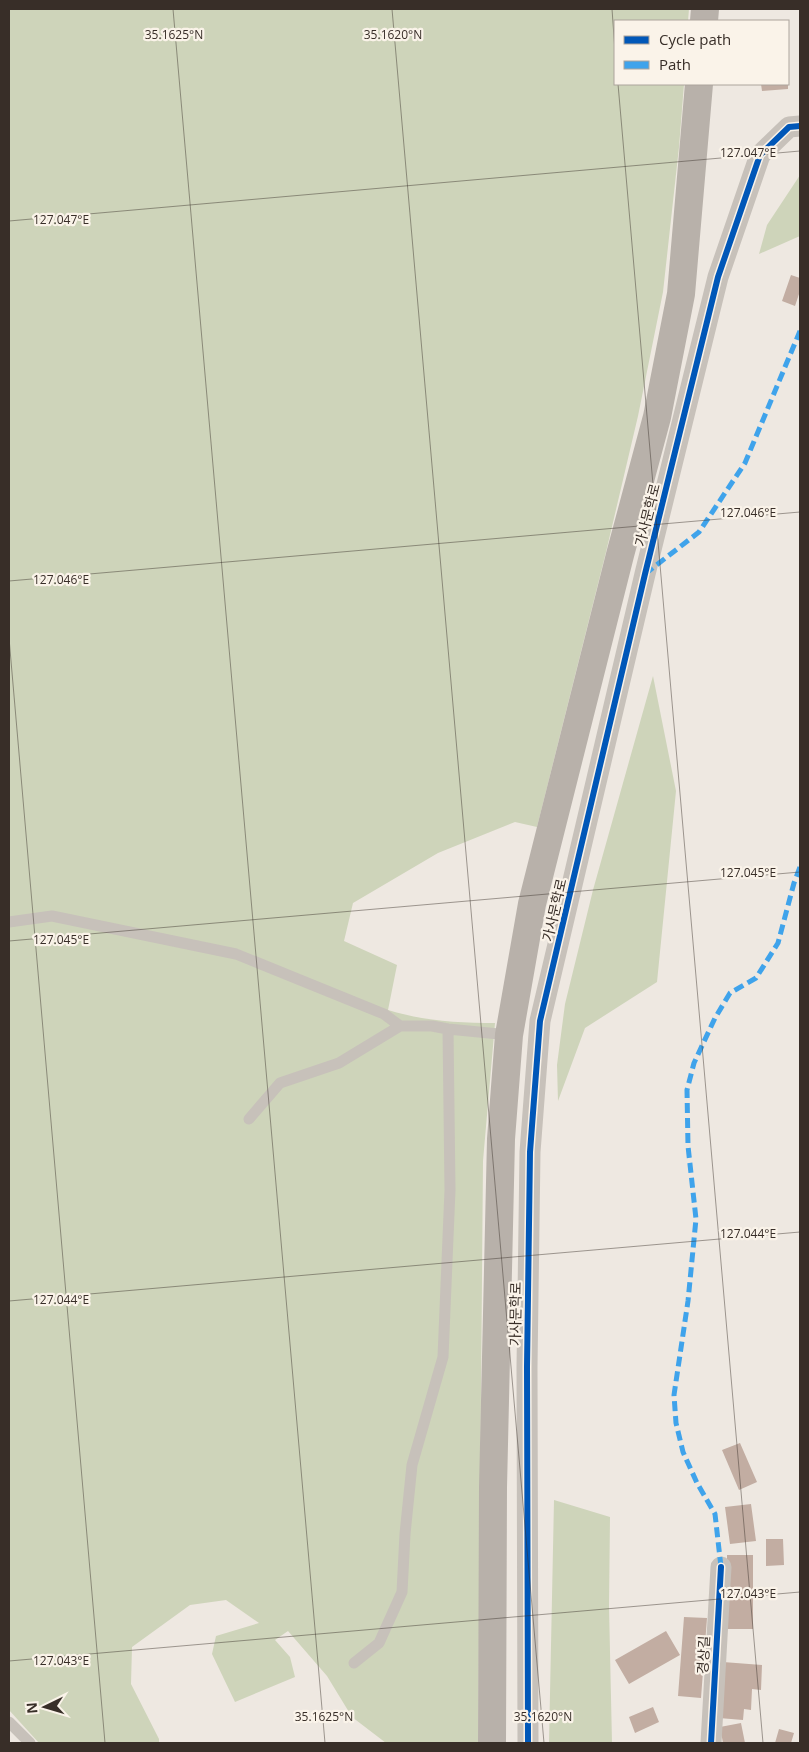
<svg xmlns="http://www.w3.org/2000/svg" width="809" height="1752" font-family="'Open Sans','Noto Sans KR',sans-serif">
  <rect width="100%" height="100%" fill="#eee8e1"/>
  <path fill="#ced4ba" d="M9 9H689L688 21H615V84H684L679 147 663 292 638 416 606 552 537 827 515 822 438 853 353 903 344 941 397 965 388 1010C424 1021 458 1023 495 1023L483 1161 478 1743H386L352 1717 327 1676 288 1631 275 1640 290 1657 295 1677 235 1702 212 1654 216 1636 259 1623 226 1600 190 1605 132 1647 131 1684 159 1739V1743H39L9 1710Z
    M800 175V236L759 254 767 225Z
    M653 676 676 791 657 982 585 1028 558 1101 557 1065 565 1004 593 890Z
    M554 1500 610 1517 609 1606 612 1743H549Z"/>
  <path fill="#c2ada2" d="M761 84H788V89L762 91Z
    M791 275 800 278V291L795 306 782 301Z
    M740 1443 757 1482 739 1490 722 1450Z
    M751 1504 756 1541 730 1544 725 1507Z
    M766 1539H783L784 1565 766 1566Z
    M727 1555H753V1629H727Z
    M684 1617 707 1618 701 1698 678 1696Z
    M666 1631 680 1655 629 1684 615 1660Z
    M723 1662 762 1665 761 1690 752 1689 751 1710 744 1709 743 1720 719 1718Z
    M653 1707 659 1722 635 1733 629 1717Z
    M741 1723 745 1743H723L720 1727Z
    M779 1729 794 1733 791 1743H775Z"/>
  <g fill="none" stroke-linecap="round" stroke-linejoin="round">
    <path stroke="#c7c1ba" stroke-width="11" d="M9 922 52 916 236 954 384 1014 400 1026
      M249 1119 280 1083 339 1063 400 1026H432L448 1029 509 1035
      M354 1663 379 1643 402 1592 405 1534 412 1465 443 1357 450 1190 448 1029
      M9 1722 30 1743"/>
    <path stroke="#c7c1ba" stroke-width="21" d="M528 1743 527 1367 530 1152 540 1021 645 574 718 277 760 155 789 127 800 126
      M711 1743 721 1567"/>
    <path stroke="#b8b1aa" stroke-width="28" d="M704 21 705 9
      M492 1743 493 1488 501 1139 509 1035 532 904 620 555 657 417 681 294 699 84"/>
    <path stroke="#3fa3eb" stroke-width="5" stroke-dasharray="10 5" stroke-linecap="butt" d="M645 574 699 532 745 463 800 331
      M721 1567 715 1514 697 1483 683 1452 676 1423 674 1395 688 1301 696 1219 688 1146 687 1090 694 1063 715 1018 730 993 756 978 778 943 794 883 800 867"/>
    <defs>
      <path id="cycleway" d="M528 1743 527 1367 530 1152 540 1021 645 574 718 277 760 155 789 127 800 126
        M711 1743 721 1567"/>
    </defs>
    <use href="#cycleway" stroke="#faf3e9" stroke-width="9"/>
    <use href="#cycleway" stroke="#0057b8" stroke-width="6"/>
  </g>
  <path fill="none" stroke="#382e28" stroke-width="1" stroke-opacity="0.45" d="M173 9 325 1743M392 9 544 1743M612 9 615 51M618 84 763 1743M9 221 800 151M9 581 800 512M9 638 105 1743M9 941 800 872M9 1301 800 1232M9 1661 800 1592"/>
  <g text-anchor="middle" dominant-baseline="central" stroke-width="4.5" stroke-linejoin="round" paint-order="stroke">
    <g font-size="14" fill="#382e28" stroke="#faf3e9">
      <text transform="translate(647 515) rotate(-76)">가사문학로</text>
      <text transform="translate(554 910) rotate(-77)">가사문학로</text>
      <text transform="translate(515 1314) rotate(-89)">가사문학로</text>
      <text transform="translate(703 1655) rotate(-87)">경상길</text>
    </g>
  </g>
  <g font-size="12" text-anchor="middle" fill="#382e28" stroke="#faf3e9" stroke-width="4.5" stroke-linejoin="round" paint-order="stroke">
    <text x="174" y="39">35.1625°N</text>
    <text x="393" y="39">35.1620°N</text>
    <text x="748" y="157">127.047°E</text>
    <text x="61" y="224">127.047°E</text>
    <text x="748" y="517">127.046°E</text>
    <text x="61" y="584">127.046°E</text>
    <text x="748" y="877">127.045°E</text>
    <text x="61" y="944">127.045°E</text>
    <text x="748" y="1238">127.044°E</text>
    <text x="61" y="1304">127.044°E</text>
    <text x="748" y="1598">127.043°E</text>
    <text x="61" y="1665">127.043°E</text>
    <text x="324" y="1721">35.1625°N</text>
    <text x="543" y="1721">35.1620°N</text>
  </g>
  <rect width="809" height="1752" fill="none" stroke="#382e28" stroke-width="20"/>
  <rect x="614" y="20" width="175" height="65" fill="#faf3e9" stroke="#aca49c"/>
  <rect x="624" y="36" width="25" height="8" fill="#0057b8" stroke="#aca49c"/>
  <text x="659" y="45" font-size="15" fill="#382e28">Cycle path</text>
  <rect x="624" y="61" width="25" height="8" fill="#3fa3eb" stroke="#aca49c"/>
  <text x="659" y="70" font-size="15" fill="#382e28">Path</text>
  <g transform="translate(45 1707) rotate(265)" stroke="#faf3e9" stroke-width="4" paint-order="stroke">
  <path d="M0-4L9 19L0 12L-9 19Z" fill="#382e28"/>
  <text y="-8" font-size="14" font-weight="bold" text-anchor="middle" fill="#382e28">N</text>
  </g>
</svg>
